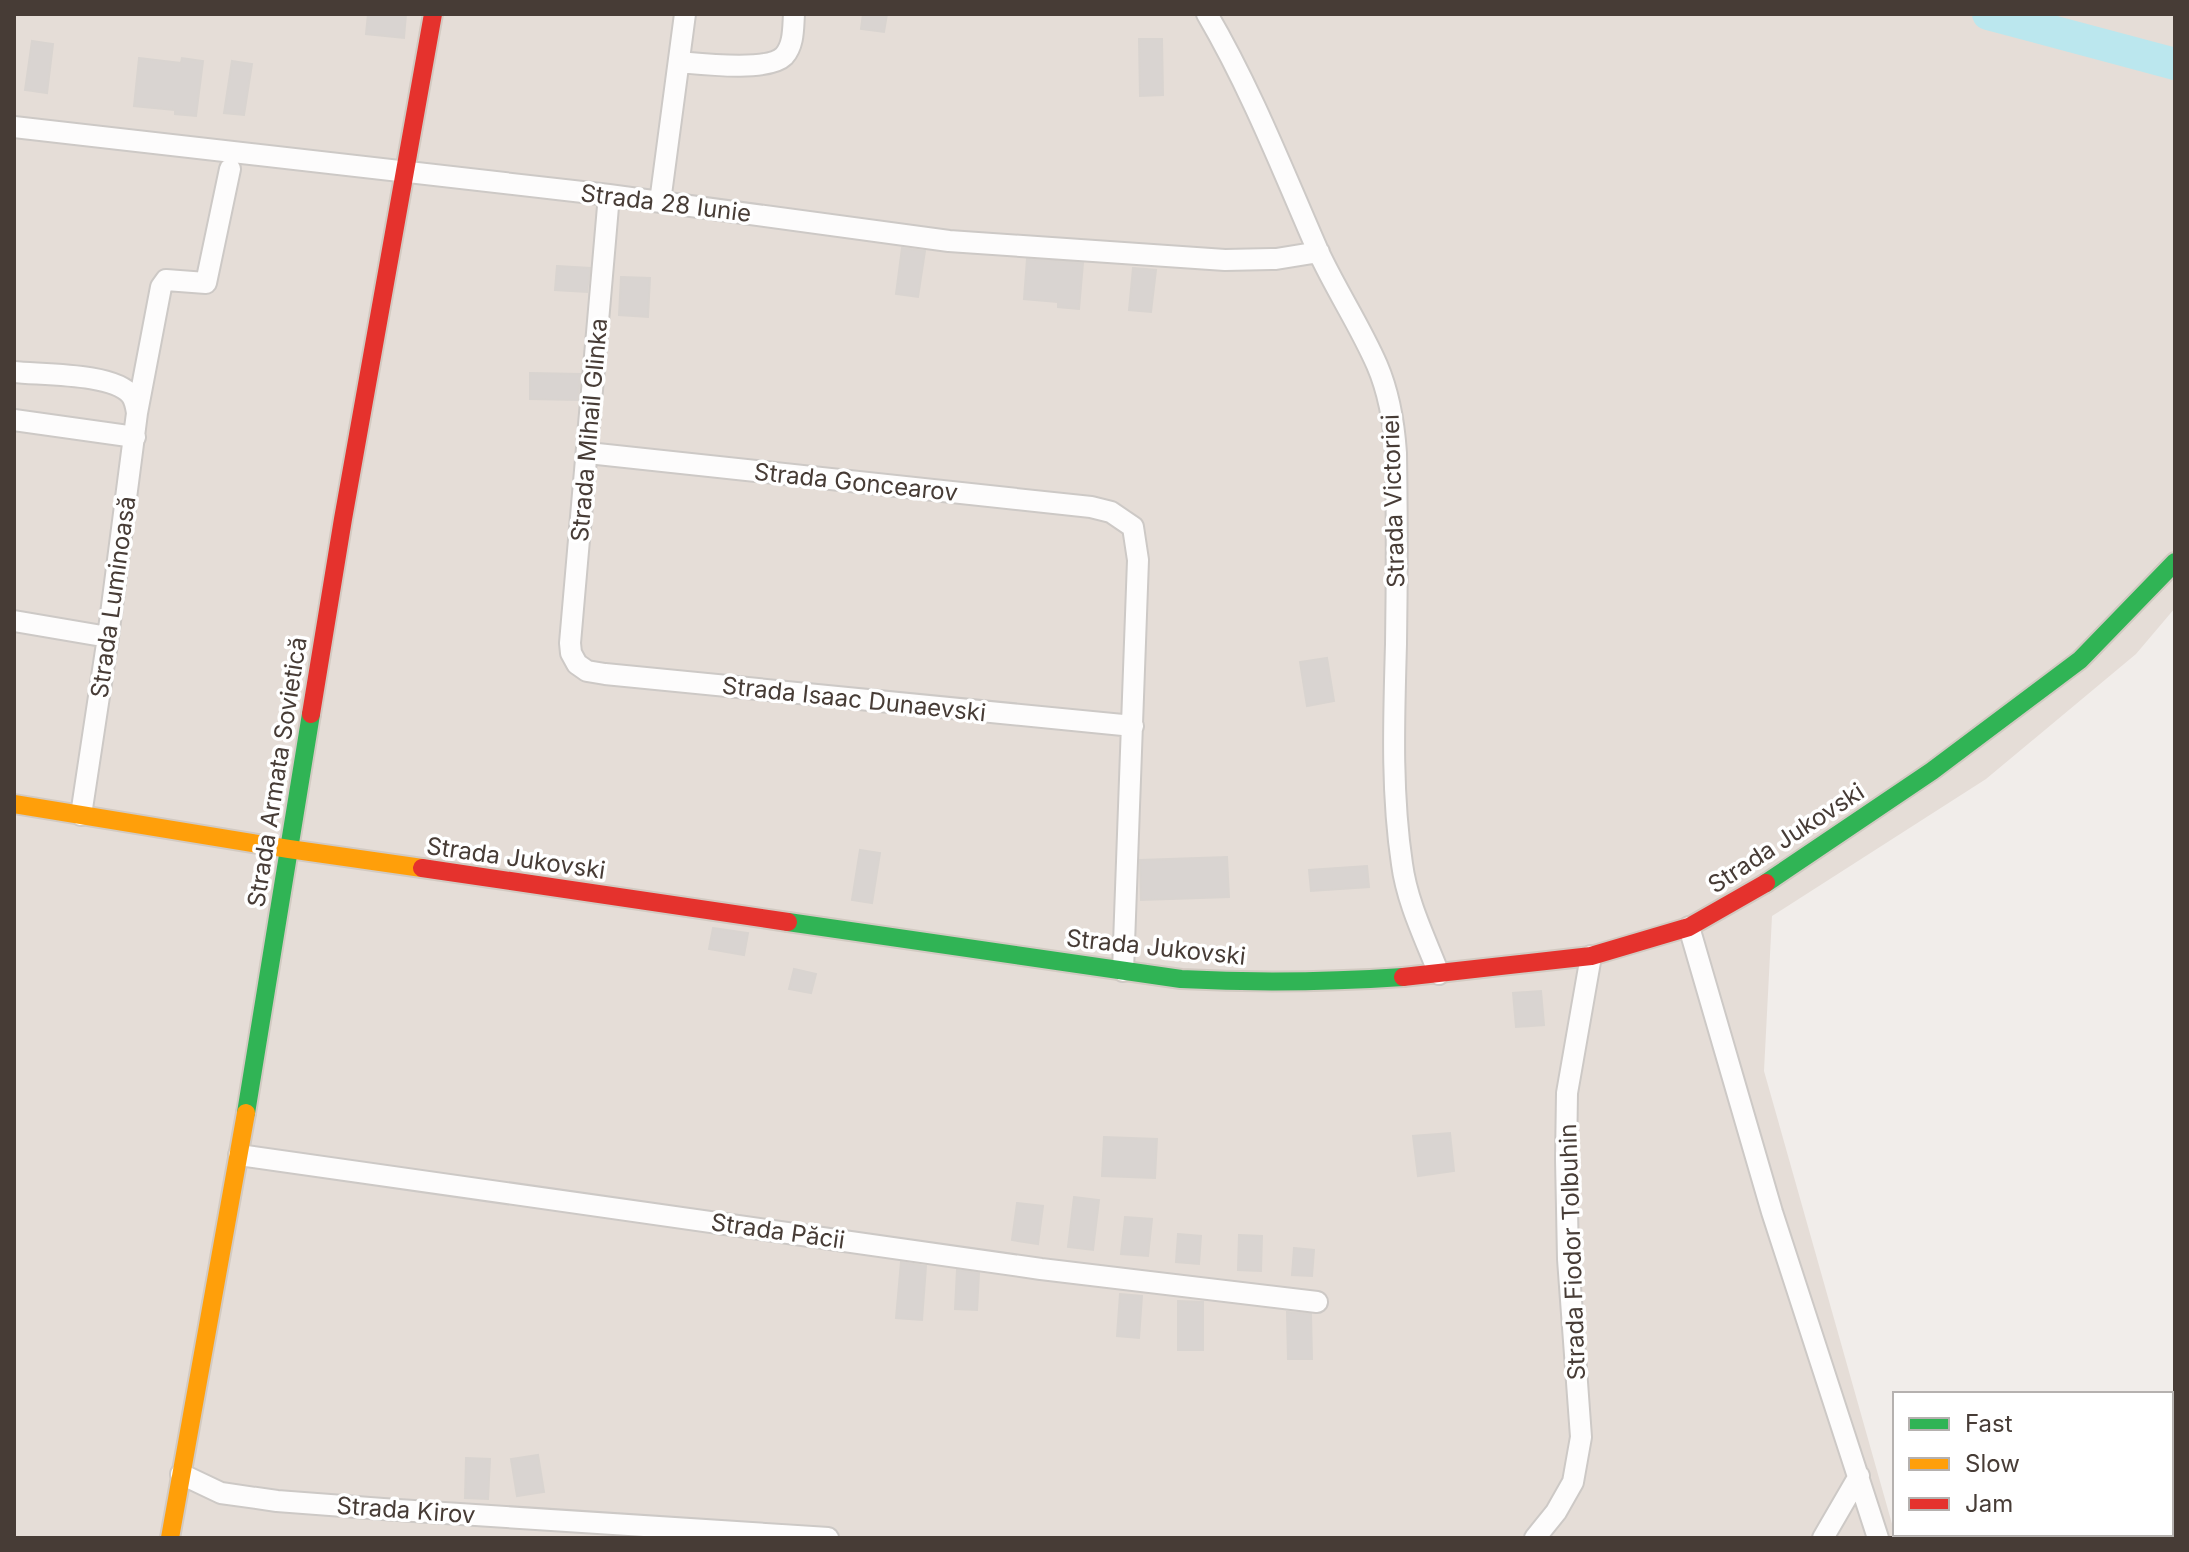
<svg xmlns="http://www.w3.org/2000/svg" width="2189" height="1552" font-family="Inter,sans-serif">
  <rect width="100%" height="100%" fill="#f1edea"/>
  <path fill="#e5ddd7" d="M14 14H2175V608L2136 654 1986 779 1772 916 1764 1071 1896 1538H14Z"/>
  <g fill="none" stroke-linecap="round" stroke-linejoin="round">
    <path stroke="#bbe7ee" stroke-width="32" d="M1988 14 2175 64"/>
  </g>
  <path fill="#d9d4d1" stroke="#d9d4d0" stroke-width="2" d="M368 14H406L404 38 366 34Z
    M863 14H887L884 32 861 29Z
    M1139 39H1162L1163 95 1140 96Z
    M32 41 53 44 47 93 25 90Z
    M139 58 181 63 182 58 203 61 196 116 175 114V110L134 106Z
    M232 61 252 64 244 115 224 113Z
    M902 248 925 251 918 297 896 294Z
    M1027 259 1083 263 1079 309 1058 307V302L1024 299Z
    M557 266 590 268 587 292 555 290Z
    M1133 268 1156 270 1151 312 1129 310Z
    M621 277 650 278 648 317 619 315Z
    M530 373 580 374 578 400 530 399Z
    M1327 658 1334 701 1307 706 1300 662Z
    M860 850 880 853 872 903 852 900Z
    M1227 857 1229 897 1141 900 1140 860Z
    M1367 866 1369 887 1311 891 1309 870Z
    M713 928 748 933 744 955 709 949Z
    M794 969 816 974 811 993 789 989Z
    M1541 991 1544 1025 1516 1027 1513 993Z
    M1450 1133 1454 1171 1418 1176 1413 1136Z
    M1104 1137 1157 1139 1155 1178 1102 1176Z
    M1074 1197 1099 1200 1093 1250 1068 1247Z
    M1017 1203 1043 1206 1038 1244 1012 1240Z
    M1125 1217 1152 1219 1148 1256 1121 1254Z
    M1178 1234 1201 1236 1199 1264 1176 1262Z
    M1239 1235 1262 1236 1261 1271 1238 1270Z
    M1294 1248 1314 1250 1312 1276 1292 1275Z
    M901 1262 926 1266 922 1320 896 1318Z
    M957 1270 979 1273 977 1310 955 1309Z
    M1120 1294 1142 1296 1139 1338 1117 1336Z
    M1178 1301 1203 1302V1350H1178Z
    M1287 1312 1311 1314 1312 1359H1288Z
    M538 1455 544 1492 517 1496 511 1459Z
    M466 1458 490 1459 488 1499 465 1498Z"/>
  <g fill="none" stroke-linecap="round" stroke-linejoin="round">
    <defs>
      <path id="street" d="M1207 14C1251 89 1283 171 1318 251 1336 290 1360 326 1377 365 1389 393 1394 423 1396 453 1397 517 1397 580 1396 644 1394 717 1391 791 1402 864 1407 902 1425 938 1439 974
        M679 62C702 64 768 72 784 56 794 45 793 28 794 14
        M14 127 609 195 949 241 1225 260 1276 259 1319 252
        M609 195 570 643 571 653 577 664 587 671 605 674 1133 726
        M660 202 685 14
        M14 372C42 375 114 373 131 395 135 400 136 407 137 413L108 637 81 815
        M137 413 161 287 166 280 206 283 230 169
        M14 420 135 437
        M588 453 1091 507 1111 512 1133 527 1138 560 1123 971
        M14 621 108 637
        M1689 927 1772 1212 1878 1538
        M239 1155 1041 1269 1317 1302
        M181 1474 221 1493 277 1501 383 1509 828 1538
        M1535 1538 1556 1512 1573 1482 1581 1437 1568 1259 1566 1159 1567 1093 1591 956
        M1823 1538 1859 1476"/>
      <path id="fast" d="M1766 883 1932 771 2080 660 2175 562
        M788 922 1181 979C1255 983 1329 982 1403 977
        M246 1113 311 714"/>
      <path id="slow" d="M14 804 289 849 422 868
        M170 1538 246 1113"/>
      <path id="jam" d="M311 714 343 519 433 14
        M422 868 788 922
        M1403 977 1591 956 1689 927 1766 883"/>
    </defs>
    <use href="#street" stroke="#cdc9c6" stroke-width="24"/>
    <use href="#fast" stroke="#d2cac2" stroke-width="22"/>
    <use href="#slow" stroke="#d2cac2" stroke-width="22"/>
    <use href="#jam" stroke="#d2cac2" stroke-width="22"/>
    <use href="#street" stroke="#fdfcfc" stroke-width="20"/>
    <use href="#fast" stroke="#30b455" stroke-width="18"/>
    <use href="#slow" stroke="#ff9f0a" stroke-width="18"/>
    <use href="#jam" stroke="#e5322d" stroke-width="18"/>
  </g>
  <g text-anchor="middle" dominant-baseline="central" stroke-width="7" stroke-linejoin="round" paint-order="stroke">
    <g font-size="24" fill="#473c36" stroke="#fff">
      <text transform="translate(666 203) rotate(7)">Strada 28 Iunie</text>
      <text transform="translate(589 430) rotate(-85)">Strada Mihail Glinka</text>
      <text transform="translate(856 482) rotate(6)">Strada Goncearov</text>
      <text transform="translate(1393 501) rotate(-92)">Strada Victoriei</text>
      <text transform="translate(113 597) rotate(-82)">Strada Luminoasă</text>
      <text transform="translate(854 699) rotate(6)">Strada Isaac Dunaevski</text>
      <text transform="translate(277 772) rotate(-81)">Strada Armata Sovietică</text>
      <text transform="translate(1786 838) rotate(-33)">Strada Jukovski</text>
      <text transform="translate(516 858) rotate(8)">Strada Jukovski</text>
      <text transform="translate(1156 947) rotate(6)">Strada Jukovski</text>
      <text transform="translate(778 1231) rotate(8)">Strada Păcii</text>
      <text transform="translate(1572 1252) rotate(-92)">Strada Fiodor Tolbuhin</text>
      <text transform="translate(406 1510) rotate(4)">Strada Kirov</text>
    </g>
  </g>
  <rect width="2189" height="1552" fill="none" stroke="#473c36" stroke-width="32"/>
  <rect x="1893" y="1392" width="280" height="144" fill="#ffffff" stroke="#b5b1af" stroke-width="2"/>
  <rect x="1909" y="1418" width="40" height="12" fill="#30b455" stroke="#b5b1af" stroke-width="2"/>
  <text x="1965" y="1432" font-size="24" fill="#473c36">Fast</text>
  <rect x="1909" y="1458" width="40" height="12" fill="#ff9f0a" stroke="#b5b1af" stroke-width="2"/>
  <text x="1965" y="1472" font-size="24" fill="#473c36">Slow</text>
  <rect x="1909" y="1498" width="40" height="12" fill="#e5322d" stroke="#b5b1af" stroke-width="2"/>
  <text x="1965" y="1512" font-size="24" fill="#473c36">Jam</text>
</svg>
